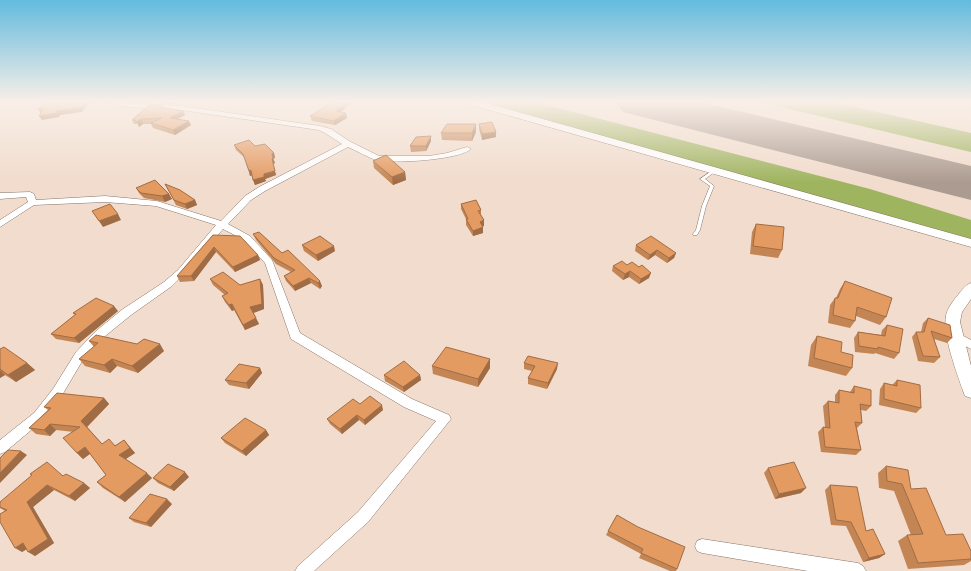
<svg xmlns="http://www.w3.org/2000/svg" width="971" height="571" font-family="'Asap Condensed',sans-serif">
  <rect width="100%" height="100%" fill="#f1dccd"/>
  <path fill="#9fb45f" d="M475 102H535L870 189 971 220V240Z
    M760 102H833L971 133V152Z"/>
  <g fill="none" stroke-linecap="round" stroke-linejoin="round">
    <path fill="#ac9b90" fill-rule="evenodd" d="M616 102H701L971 166V200L623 112Z"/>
    <defs>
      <path id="lane" d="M713 170H715L716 171 705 179 714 186 706 206 700 230 697 235H693V234L696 230 702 206 710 186 700 179Z"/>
      <path id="street" d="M107 102 181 106 320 126 331 129 349 141 379 156H429L447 153 467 147 471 149C459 160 393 164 376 160 367 157 357 151 348 147L265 191 251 200 228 224 250 236 272 260 300 333 412 399 449 415 451 419 368 522 314 571H295L298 566 358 512 436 421 404 407 291 339 265 263 244 240 223 229 184 274 172 286 131 315 104 337 84 358 61 397 42 421 5 452 0 454V440L34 413 53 389 76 352 96 331 123 309 164 282 178 270 216 225 156 206 105 202 34 205 0 227V220L28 202 26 197 0 199V193L30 192 34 194 36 200 105 196 157 201 221 221 245 196 259 187 342 144 325 133 319 130 181 110 129 107Z
        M848 102H862C859 105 851 105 848 102Z
        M954 331 971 340V349L950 338 949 335 950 332Z
        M702 539 858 563 863 566 866 571H808L702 553 697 551 695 546 697 541Z"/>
      <path id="secondary" d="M467 102H482L971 239V247L468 104Z
        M971 283V299L962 312 960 322 971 366V398L965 396 963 391C957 373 942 334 946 316 947 309 953 301 958 295 962 290 965 285 971 283Z"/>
    </defs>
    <use href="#lane" stroke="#887568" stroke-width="1"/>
    <use href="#street" stroke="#887568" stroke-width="1"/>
    <use href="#secondary" stroke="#887568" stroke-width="1"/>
    <use href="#lane" fill="#fff" fill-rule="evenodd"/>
    <use href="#street" fill="#fff" fill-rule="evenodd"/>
    <use href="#secondary" fill="#fff" fill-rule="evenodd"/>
  </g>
  <path fill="#c48554" d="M158 102H178L175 104 159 103Z
    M351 103 341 112 347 118 335 125 312 121 310 116Z
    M164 108 183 111 185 115 178 119 191 125 175 135 153 128 151 124H143L139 127 138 124H134L132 120Z
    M479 124 496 132V137L482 140 479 129Z
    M476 132 472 141 442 140 441 133Z
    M431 141 426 151 411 152 410 146Z
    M234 145 255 146 274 153 275 158H273L275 163 273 164 276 175 265 179 266 181 255 185 252 175 250 176 245 158 236 150Z
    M373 161 405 172 406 180 393 185 374 168Z
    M165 184 195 200 197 205 187 209 176 205Z
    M136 188 169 194 172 199 165 202 144 198 139 193Z
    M461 204 481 210V215L484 220V226H482L483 227V233L473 236 466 225V219L461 209Z
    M756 224 782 250 778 258 750 254 752 232Z
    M253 234 282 253 288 250 322 286 320 289 311 283 295 291 286 281 284 276 291 272 276 264 256 240Z
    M213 235 258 255 260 260 235 272 216 252 194 281 180 282 177 276Z
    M302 245 335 251 318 261 304 251Z
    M636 245 676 253 674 258 667 263 655 255 648 260 635 251Z
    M627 265 649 278 639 284 629 277 623 280 612 271 613 266Z
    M210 279 240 285 260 279 263 285 264 309 253 313 259 324 245 330 234 310 232 311 225 302 222 296 225 295 213 285Z
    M845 281 886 317 880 325 856 316 855 321 850 328 828 323 830 305 835 298H836L840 289Z
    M118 311 79 343 56 339 51 334 75 315 73 313Z
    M928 318 952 338 947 343 934 339 940 357 934 363 918 361 912 337 916 332H921L923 323Z
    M887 325 899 353 894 359 875 353 874 354 855 352 854 338 858 332 881 335 882 330Z
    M817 336 841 352 852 368 846 376 808 366 811 345Z
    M89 341 137 344 164 351 138 373 117 366 110 373 85 366 79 359 94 347Z
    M0 349 27 363 35 370 16 382 5 375 0 378Z
    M490 359V368L478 387 433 374 432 366Z
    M524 363 557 369 547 389 528 384V378L532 371 524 369Z
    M260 368 262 373 249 389 229 385 225 380Z
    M384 375H420L421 380 404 392 385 381Z
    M897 380 921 408 916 413 879 405 880 389 884 383 892 385Z
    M854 386 871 406 866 411 861 410 862 423 857 428 861 450 856 455 821 452 818 432 823 427H825L823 406 828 401 835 402V395L839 390 850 392Z
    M104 398 109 404 87 427 102 444 116 445 124 440 135 453 126 459 152 478 125 502 103 488 97 482 106 475 90 454 83 459 77 453 74 432 56 430 50 436 36 434 29 428 48 410 44 407Z
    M360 404 383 410 365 425 359 420 342 434 330 424 327 419Z
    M266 430 269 435 246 456 225 443 221 438Z
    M886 466 911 489 946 535 971 551V561L964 565 908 569 898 541 907 535H911L894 491 879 488 878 473Z
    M768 468 801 493 775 499 764 473Z
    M63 476 84 483 90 488 75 501 54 490 33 507 54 543 35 556 27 549 22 552 5 511 0 508V502Z
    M189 477 174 491 158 483 153 478Z
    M830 485 866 531 885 554 879 558 863 562 846 526 831 525 825 490Z
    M172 504 151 527 134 522 129 518Z
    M617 515 677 569 676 571H670L639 558 641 554 606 535Z"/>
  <path fill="#a06c45" d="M84 102H90L82 112 60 115 59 117 42 120 39 116Z
    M347 102H351V103L337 116 336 111Z
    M38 109H43L41 114Z
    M183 111 185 115 172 122 170 118Z
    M346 113 347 118 335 125 334 121Z
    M141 119 143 124 139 127 137 122Z
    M189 121 191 125 175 135 173 130Z
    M476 124V132L472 141V133Z
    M496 132V137L482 140V134Z
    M431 136V141L426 151V146Z
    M274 153 275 158 273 159 272 154Z
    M273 158 275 163 273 164 276 175 265 179 266 181 255 185 253 180 264 174 272 159Z
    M251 170 253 175 250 176 249 171Z
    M405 172 406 180 393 185 392 177Z
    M169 194 172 199 165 202 162 196Z
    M195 200 197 205 187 209 185 204Z
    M118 214 121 220 103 227 99 221Z
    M484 220V226L480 227V222Z
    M483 227V233L473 236V231Z
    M334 246 335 251 318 261 316 255Z
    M214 247 216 252 194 281 191 276Z
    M657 250 655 255 648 260 650 255Z
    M676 253 674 258 667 263 669 258Z
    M258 255 260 260 235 272 233 267Z
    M630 271 629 277 623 280 625 274Z
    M651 273 649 278 639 284 641 279Z
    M309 278 311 283 295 291 293 286Z
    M260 279 263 285 264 309 253 313 250 307Z
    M320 281 322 286 320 289 318 283Z
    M232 304 234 310 232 311 229 305Z
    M114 306 118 311 79 343 74 338Z
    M256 318 259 324 245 330 243 325Z
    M160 344 164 351 138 373 132 366Z
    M112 359 117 366 110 373 104 365Z
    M490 359V368L478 387V379Z
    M27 363 35 370 16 382 8 375Z
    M558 363 557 369 547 389 548 383Z
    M260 368 262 373 249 389 246 383Z
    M0 370 5 375 0 378Z
    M420 375 421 380 404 392 403 387Z
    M104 398 109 404 87 427 107 449 81 421Z
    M382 405 383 410 365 425 364 420Z
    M357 415 359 420 342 434 340 429Z
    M50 424 56 430 50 436 44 430Z
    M266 430 269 435 246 456 242 451Z
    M124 440 135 453 124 460 119 455Z
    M85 447 91 453 83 459 77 453Z
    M21 451 27 455 0 483V473Z
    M185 472 189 477 174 491 170 487Z
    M147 473 152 478 125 502 119 497Z
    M84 483 90 488 75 501 69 496Z
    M47 485 54 490 33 507 54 543 35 556 28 552 27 502Z
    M806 488 801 493 775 499 779 494Z
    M167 499 172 504 151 527 146 523Z
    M23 543 30 547 22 552 15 548Z
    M885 554 879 558 863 562 869 558Z"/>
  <path fill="#e49b62" stroke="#a06c45" d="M44 102H84L79 108 57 111 56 113 39 116 43 109H38Z
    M333 102H347L336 111 346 113 334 121 310 116Z
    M149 105 163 106 160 107 183 111 170 118 189 121 173 130 151 123 162 118 141 119 137 122 135 120H132Z
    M492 122 496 132 482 134 479 124Z
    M447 124H476L472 133H441Z
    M431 136 426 146H410L416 137Z
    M249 140 255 146 265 144 274 153 272 154 273 158 272 159 275 171 264 174V177L253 180 251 170 249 171 243 154 234 145Z
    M386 155 405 172 392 177 373 161Z
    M155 180 169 194 162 196 141 193 136 188Z
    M165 184 180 190 195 200 185 204 174 200Z
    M476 200 481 210 478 211 484 220 480 222 483 227 473 231 466 219H468L461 204Z
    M110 204 118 214 99 221 92 211Z
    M756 224 784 227 782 250 753 246Z
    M259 232 282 253 288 250 320 281 318 283 309 278 293 286 284 276 295 270 274 258 253 234Z
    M213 235 240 236 258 255 233 267 214 247 191 276H177Z
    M320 236 334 246 316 255 302 245Z
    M651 236 676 253 669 258 657 250 650 255 636 245Z
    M622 261 627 265 632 262 639 267 642 265 651 273 641 279 630 271 625 274 613 266Z
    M223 272 240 285 260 279 262 304 250 307 256 318 243 325 232 304 229 305 222 296 228 293 210 279Z
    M845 281 892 298 886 317 857 307 855 321 833 315 835 298H838Z
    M96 298 114 306 74 338 51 334 76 314 73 313Z
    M928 318 950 325 952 338 931 331 940 357 923 356 916 332H924Z
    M887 325 903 329 899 353 878 347V349L859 346 858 332 885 336Z
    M96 335 137 344 144 339 160 344 132 366 112 359 104 365 79 359 98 343 89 341Z
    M817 336 842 342 841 352 853 355 852 368 814 358Z
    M4 347 27 363 8 375 0 369V349Z
    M446 347 490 359 478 379 432 366Z
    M528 356 558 363 548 383 528 378 535 366 524 363Z
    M404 361 420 375 403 387 384 375Z
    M239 364 260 368 246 383 225 380Z
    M897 380 920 385 921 408 884 399V383L897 386Z
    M854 386 871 390V406L860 404 862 423 855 422 861 450 825 447 823 427 830 428 828 401 839 403V390L854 393Z
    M57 393 104 398 81 421 102 444 109 439 115 446 124 440 130 448 119 455 147 473 119 497 97 482 106 475 85 447 77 453 63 438 80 427 50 424 44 430 29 428 51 408 44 407Z
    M370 396 382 405 364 420 357 415 340 429 327 419 353 399 360 404Z
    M245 418 266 430 242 451 221 438Z
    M8 450 21 451 0 473V458Z
    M47 462 63 476 66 474 84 483 69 496 47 485 27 502 48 539 28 552 23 543 15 548 0 522V514L7 510 0 507V502L32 475 30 474Z
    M794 462 806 488 779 494 768 468Z
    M168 464 185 472 170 487 153 478Z
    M886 466 908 470 911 489 926 488 946 535 963 534 971 551V559L918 563 907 535 923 534 902 484 887 481Z
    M830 485 857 487 866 531 873 529 885 554 869 558 851 522 836 520Z
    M150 494 167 499 146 523 129 518Z
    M617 515 638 527 685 547 677 569 641 553 643 549 608 531Z"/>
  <linearGradient id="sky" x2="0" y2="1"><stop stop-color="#63bbde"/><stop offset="0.56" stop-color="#f9efe8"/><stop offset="1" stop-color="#f9efe8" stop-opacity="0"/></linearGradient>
  <rect width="971" height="182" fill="url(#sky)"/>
</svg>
